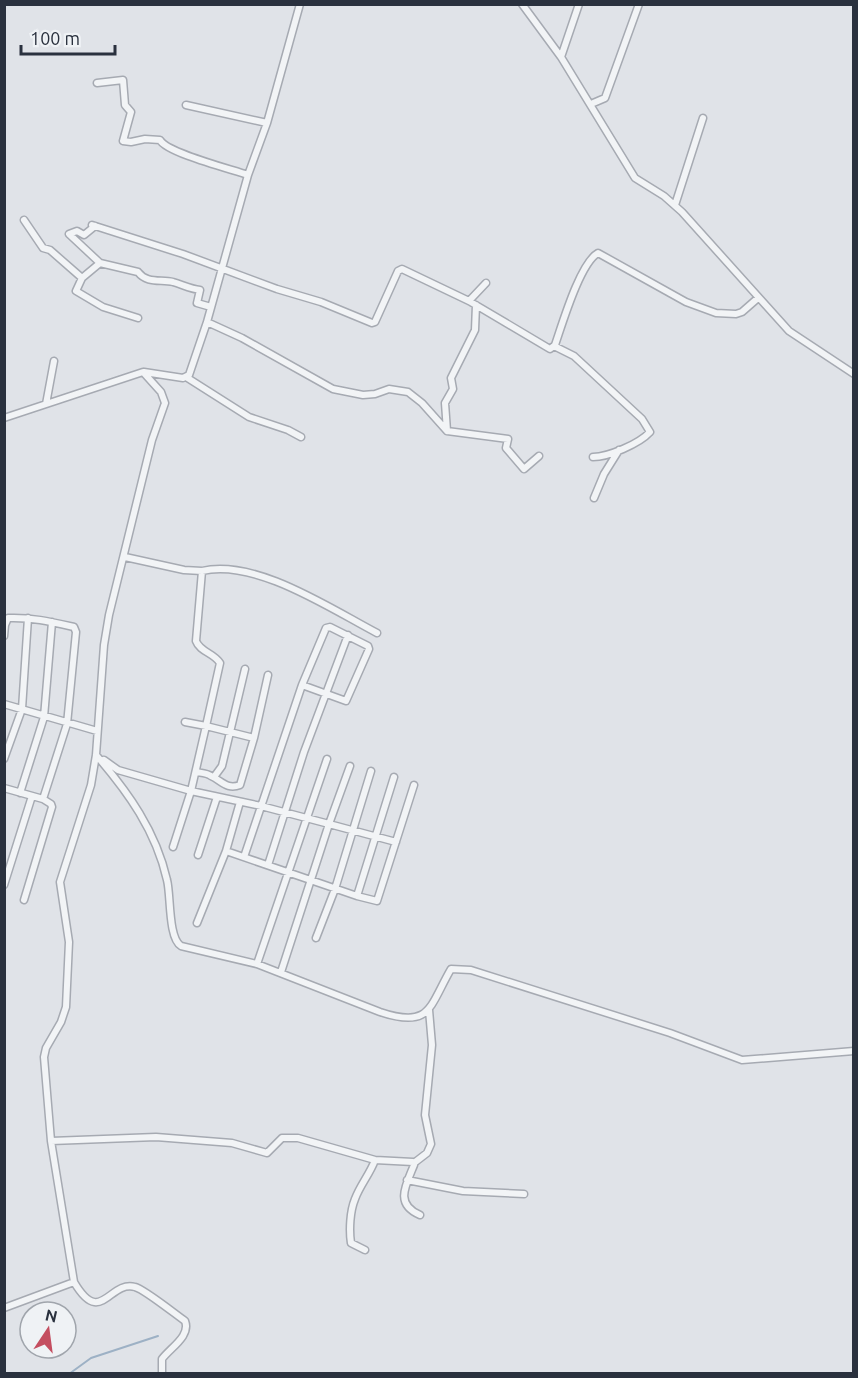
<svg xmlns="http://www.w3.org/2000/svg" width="858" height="1378" font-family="Ubuntu,sans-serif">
  <rect width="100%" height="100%" fill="#e0e3e8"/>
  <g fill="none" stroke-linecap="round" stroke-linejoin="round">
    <path stroke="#9db1c5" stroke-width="2" d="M69 1374 91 1358 158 1336"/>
    <defs>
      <path id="street" d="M522 4 561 57 635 178 664 196 682 212 789 331 854 374
        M561 57 579 4
        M97 83 123 80 125 105 131 112 123 141 131 142 145 139 160 140C167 153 231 169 248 175
        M591 104 605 98 639 4
        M186 105 267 123
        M675 205 703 118
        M24 220 43 248 50 250 82 278 100 263
        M92 225 183 254 277 289 321 302 372 323 375 322 398 271 402 269 469 301 550 349 555 345C562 325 580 263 598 253L686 302 716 313 736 314 742 312 758 298
        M95 226 84 235 77 231 69 234 100 263 138 272C147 284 161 279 173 282 183 285 191 289 200 290L197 303 211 307
        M82 278 76 291 103 307 138 318
        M469 301 486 283
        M476 305 475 330 451 378 453 389 445 403 447 431 508 439 506 448 524 469 539 456
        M207 322 242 338 333 389 363 395 375 394 389 389 408 392 422 403 447 431
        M554 346 574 356 642 419 650 432C639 444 608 457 593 457
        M144 372 183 378 189 375 207 322 248 175 267 123 300 4
        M186 377 249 417 288 430 301 437
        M46 404 54 361
        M4 418 143 372 161 392 165 403 152 440 109 615 104 645 96 755 91 785 60 882 69 942 66 1007 61 1022 46 1048 44 1057 51 1141 74 1282 4 1308
        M594 498 604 474 619 450
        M125 557 184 570 202 571
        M4 636 5 625 8 618C31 617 52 622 74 627L76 632 67 724 43 799 4 788
        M4 704 97 731
        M254 738 206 726 220 663C214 653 200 652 196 641L202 571C255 558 331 609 377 633
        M96 755C128 792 156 831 167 880 171 895 168 938 181 946L257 964 380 1012C431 1029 429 1007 451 969L471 970 670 1033 742 1060 854 1051
        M4 759 22 709 28 618
        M104 760 118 770 191 791 261 806 329 824 281 972
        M350 766 329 824 396 842
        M196 772C201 773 207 773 211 776 222 781 227 790 240 785L254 738 268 675
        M214 777 222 766 245 669
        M20 793 44 717 52 622
        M173 847 191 791 206 726 185 722
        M226 851 357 896 377 901 414 785
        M198 855 217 797
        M244 857 302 685 326 628 330 627 368 646 369 649 346 701 302 685
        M268 865 304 752 348 635
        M4 885 32 796
        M357 896 394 777
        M24 900 52 807 51 804 43 799
        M197 923 226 851 240 802
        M316 938 335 889 371 771
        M257 964 327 759
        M51 1141 156 1137 232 1143 267 1153 282 1138H298L375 1160 413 1162 414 1165C406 1185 394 1204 420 1215
        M414 1163 427 1153 431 1144 425 1115 432 1045 429 1010
        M407 1180 463 1191 524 1194
        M365 1250 351 1243C349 1230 350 1211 355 1199 360 1185 370 1174 375 1160
        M74 1282C101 1328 109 1280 135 1287 144 1289 175 1314 185 1321 191 1336 170 1348 162 1359V1374"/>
    </defs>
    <use href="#street" stroke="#a6aab2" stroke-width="9"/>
    <use href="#street" stroke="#f2f4f6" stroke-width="6"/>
  </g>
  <rect width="858" height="1378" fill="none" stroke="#2a313e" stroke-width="12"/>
  <g transform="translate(48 1330) rotate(13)"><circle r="28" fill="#eff2f5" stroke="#a0a5ac" stroke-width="1.5"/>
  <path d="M0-4.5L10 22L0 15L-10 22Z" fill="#c44e60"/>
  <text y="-9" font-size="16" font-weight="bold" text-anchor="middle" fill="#2a313e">N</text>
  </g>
  <path d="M21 45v9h94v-9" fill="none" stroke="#2a313e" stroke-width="3"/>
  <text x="30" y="45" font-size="18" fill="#2a313e" stroke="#eff2f5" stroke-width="4.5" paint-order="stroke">100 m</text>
</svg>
